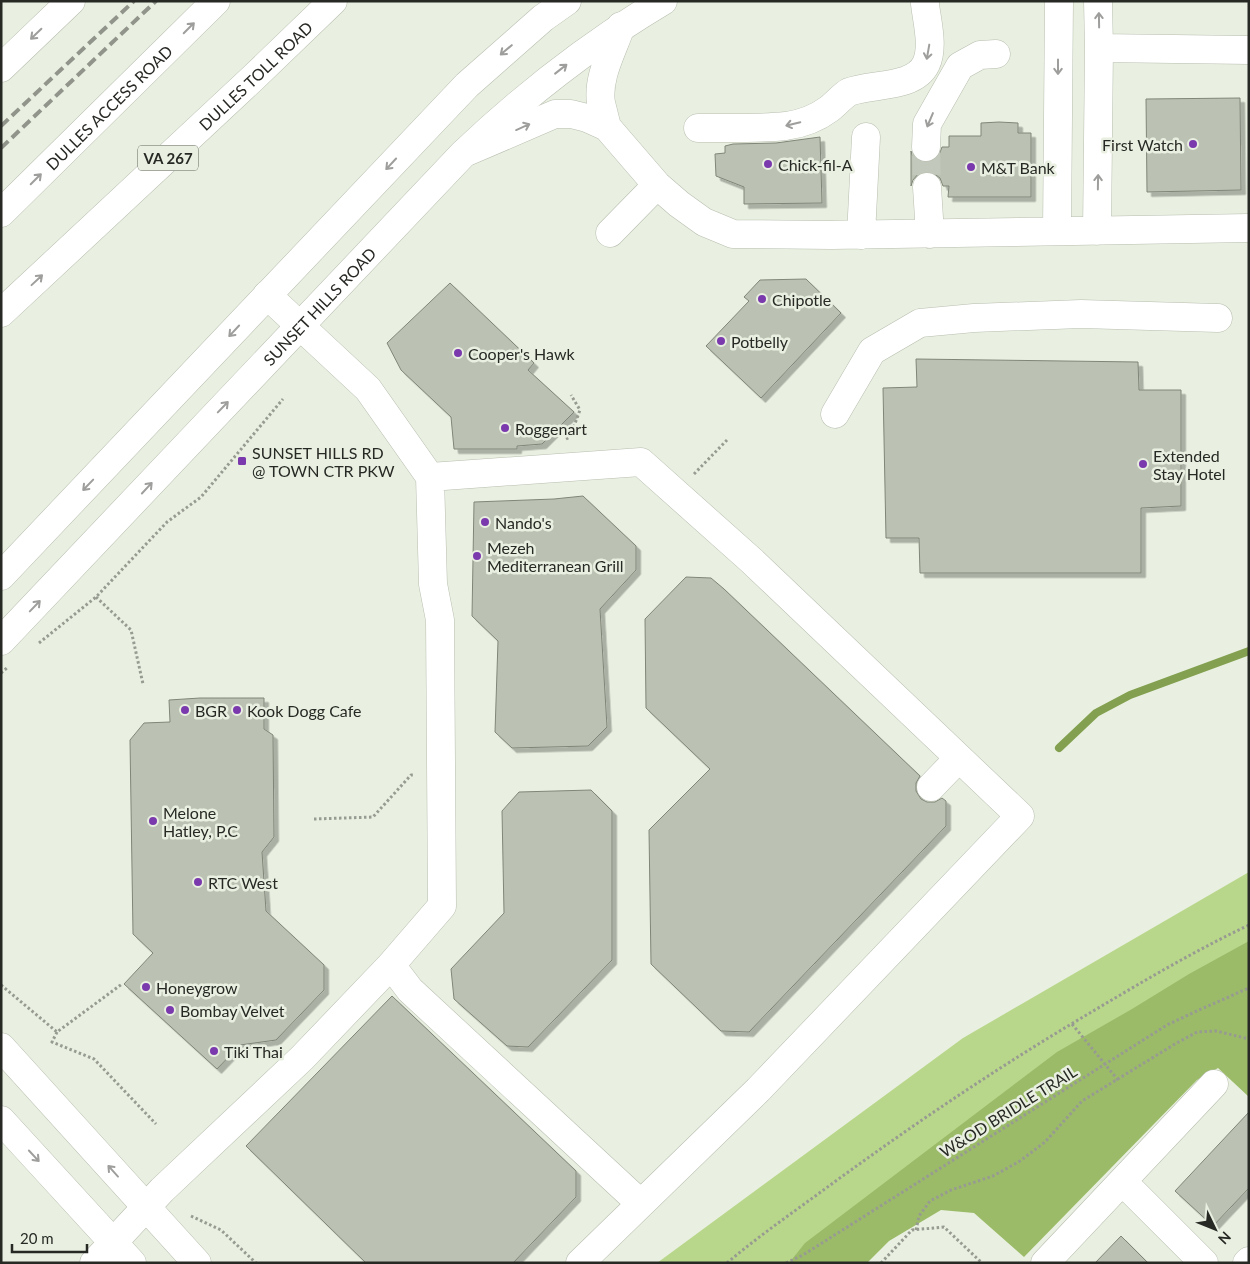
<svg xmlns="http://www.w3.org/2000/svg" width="1250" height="1264" font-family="Lato,sans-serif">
  <defs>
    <filter id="shadow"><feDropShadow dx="4.5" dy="4.5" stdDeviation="0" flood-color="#0004"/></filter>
  </defs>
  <rect width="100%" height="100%" fill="#e9f0e1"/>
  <path fill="#b9d78b" d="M1249 872V1013L853 1263H657L963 1038Z"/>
  <path fill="#9bbb69" d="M1249 941V1097L1218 1068 1197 1080 1024 1257 974 1213 941 1210 889 1241 867 1263H789L805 1243 1057 1052 1132 1009 1189 974Z"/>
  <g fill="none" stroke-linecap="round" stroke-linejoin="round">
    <path stroke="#82a04f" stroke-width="8" d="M1059 748 1096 713 1130 695 1249 651"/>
  </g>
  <path fill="#bbc2b3" stroke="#808679" filter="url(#shadow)" d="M1240 98 1241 190 1147 192 1146 99Z
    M999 122 1018 123V133H1031V197H948L949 186H943L940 178 933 173 926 171 918 174 913 180 911 186V151L912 155 918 160 925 163 933 161 939 155 942 147H949V136H981V123Z
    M820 137 822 203 744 204V187L716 176 715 154 725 153V146L733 144 776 143Z
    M806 279 841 313 761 398 706 346 749 301 744 297 760 280Z
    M450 283 534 363 528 370 574 412 542 444 517 446V449H454L451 417 401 370 387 343Z
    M916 359 1138 362 1139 390H1181V506L1141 508V573H920L919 538H886L883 388 917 387Z
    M583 496 636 546V570L600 609 607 727 588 746 512 748 495 732 498 641 472 616 474 502 554 499Z
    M686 577 711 578 724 589 920 776 916 783V791L921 799 927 802H935L942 798 946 801V826L749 1032 721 1031 651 964 649 830 710 769 646 708 645 619Z
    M200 698H264V729L273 735 274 837 262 852 266 911 324 965V990L276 1040 240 1045 217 1069 124 984 153 953 133 934 130 740 144 723 170 722 169 700Z
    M591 790 612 811V960L528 1047 507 1046 454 999 451 969 504 913 502 811 519 792Z
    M392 996 576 1171V1197L513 1263H366L246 1146Z
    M1249 1112V1188L1213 1226 1175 1191Z
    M1121 1236 1148 1263H1095Z"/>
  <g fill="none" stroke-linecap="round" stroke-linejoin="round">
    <path stroke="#c2c8bb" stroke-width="28" stroke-dasharray="28 14" stroke-linecap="butt" d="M926 147 927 187"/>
    <defs>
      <path id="minor" d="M1099 48 1249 50
        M607 127C605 119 603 111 601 103 597 77 613 50 621 26
        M698 128C727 128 757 129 786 126 800 124 817 118 829 109 836 104 842 96 849 92 871 83 914 89 926 64 934 47 927 22 925 4
        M926 147 927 124 960 66 980 55 996 54
        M469 151 555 114H571L587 118 607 127 657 185 679 204 704 222 733 234 832 235 1249 228
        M927 187 930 234
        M1057 231 1059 1
        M1097 231 1099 48 1098 1
        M610 233 657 185
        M861 235 866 137
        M835 414 872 351 920 323 974 318 1081 314 1218 318
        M430 477 641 462 752 561 1020 816 758 1090 580 1263
        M931 787 959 758
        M391 965 410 990 640 1203
        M1123 1182 1204 1263
        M94 1263 162 1190 302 1058 391 965 442 906 440 620 433 584 430 477 368 389 267 295
        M1045 1263 1214 1084
        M1247 1263 1249 1261"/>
      <g id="major">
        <path d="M1 576 467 85 543 18 567 1"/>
        <path id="s1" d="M1 641 463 154C525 95 589 45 663 1"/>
        <path d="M1 1047 197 1263"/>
        <path d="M1 1120 132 1263"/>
      </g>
      <g id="highway">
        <path d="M1 68 71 1"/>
        <path id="s2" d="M1 213 216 1"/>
        <path id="s3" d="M1 313 254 77 333 1"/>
      </g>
    </defs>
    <use href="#minor" stroke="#b7beaf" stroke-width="29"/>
    <use href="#major" stroke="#b7beaf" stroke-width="29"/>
    <use href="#highway" stroke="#b7beaf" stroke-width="29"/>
    <path stroke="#979b91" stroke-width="3" stroke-dasharray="2.5 2.5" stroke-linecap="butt" d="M566 439 570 437 580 410 571 395
      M694 474 727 440
      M96 597 131 630 143 684
      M39 643 96 597 167 522 201 497 283 399
      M1 673 8 667
      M314 819 373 817 411 775H415
      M1 985 57 1032 122 984
      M1072 1024 1118 1080
      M57 1032 52 1042 94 1059 156 1124
      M191 1216 221 1230 256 1263
      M916 1230 919 1216 930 1201 951 1190 993 1176 1020 1161 1045 1142 1082 1101 1175 1044 1197 1032 1216 1031 1249 1039
      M727 1263C761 1234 798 1209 833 1183 914 1124 997 1068 1083 1017 1137 985 1192 952 1249 925
      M786 1263 803 1255 1167 1025 1201 1009 1249 988
      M881 1263 912 1230 944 1227 982 1263"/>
    <use href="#minor" stroke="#fff" stroke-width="28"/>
    <use href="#major" stroke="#fff" stroke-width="28"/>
    <use href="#highway" stroke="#fff" stroke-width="28"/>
    <path stroke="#90948a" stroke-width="4" stroke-dasharray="10 5" stroke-linecap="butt" d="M1 126 134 1
      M1 148 156 1"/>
  </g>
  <defs><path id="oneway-shaft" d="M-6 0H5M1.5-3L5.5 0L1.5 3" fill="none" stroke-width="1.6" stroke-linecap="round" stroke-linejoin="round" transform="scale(1.25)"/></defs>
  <g stroke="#9e9f9c">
    <use href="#oneway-shaft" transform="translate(1099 20) rotate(-91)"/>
    <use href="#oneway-shaft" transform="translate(189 28) rotate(-45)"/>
    <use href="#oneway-shaft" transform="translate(36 34) rotate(136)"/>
    <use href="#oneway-shaft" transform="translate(506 50) rotate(140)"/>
    <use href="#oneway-shaft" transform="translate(928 52) rotate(100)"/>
    <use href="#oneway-shaft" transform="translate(1058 67) rotate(90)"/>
    <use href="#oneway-shaft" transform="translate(561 69) rotate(-38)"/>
    <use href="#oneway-shaft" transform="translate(930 120) rotate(113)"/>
    <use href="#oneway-shaft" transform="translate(793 124) rotate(167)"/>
    <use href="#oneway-shaft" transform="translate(523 127) rotate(-24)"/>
    <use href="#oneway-shaft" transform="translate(391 164) rotate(133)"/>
    <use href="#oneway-shaft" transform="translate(36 179) rotate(-45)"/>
    <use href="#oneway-shaft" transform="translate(1098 182) rotate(-89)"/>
    <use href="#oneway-shaft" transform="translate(37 280) rotate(-43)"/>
    <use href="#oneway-shaft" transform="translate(234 331) rotate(133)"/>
    <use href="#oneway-shaft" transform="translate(223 407) rotate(-46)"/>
    <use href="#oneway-shaft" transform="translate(88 485) rotate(134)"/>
    <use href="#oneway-shaft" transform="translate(147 488) rotate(-47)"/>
    <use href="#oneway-shaft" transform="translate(35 606) rotate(-46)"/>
    <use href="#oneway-shaft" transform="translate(34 1156) rotate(47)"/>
    <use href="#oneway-shaft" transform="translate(113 1171) rotate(-132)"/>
  </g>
  <g fill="#7a39ad" stroke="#e9f0e1" stroke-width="2">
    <circle cx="1193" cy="144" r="5"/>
    <circle cx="768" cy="164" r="5"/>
    <circle cx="971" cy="167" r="5"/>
    <circle cx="762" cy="299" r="5"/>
    <circle cx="721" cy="341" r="5"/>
    <circle cx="458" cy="353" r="5"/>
    <circle cx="505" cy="428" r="5"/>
    <rect x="237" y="456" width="10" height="10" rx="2.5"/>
    <circle cx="1143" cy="464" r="5"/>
    <circle cx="485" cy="522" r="5"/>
    <circle cx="477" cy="556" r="5"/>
    <circle cx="185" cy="710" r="5"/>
    <circle cx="237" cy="710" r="5"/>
    <circle cx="153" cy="821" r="5"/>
    <circle cx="198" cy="882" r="5"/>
    <circle cx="146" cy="987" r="5"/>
    <circle cx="170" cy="1010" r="5"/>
    <circle cx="214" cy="1051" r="5"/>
  </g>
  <g text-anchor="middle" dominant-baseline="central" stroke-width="5" stroke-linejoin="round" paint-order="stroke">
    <rect fill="#e9f0e1" stroke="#61655d" stroke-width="1" x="138" y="145.5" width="60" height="25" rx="4"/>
    <g font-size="15" font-weight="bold" fill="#272924">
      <text x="168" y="158">VA 267</text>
    </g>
    <g font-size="16" fill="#272924" stroke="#e9f0e1">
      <text stroke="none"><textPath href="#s3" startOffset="348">DULLES TOLL ROAD</textPath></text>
      <text stroke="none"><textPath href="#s2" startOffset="151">DULLES ACCESS ROAD</textPath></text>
      <text stroke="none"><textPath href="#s1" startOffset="462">SUNSET HILLS ROAD</textPath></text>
      <text transform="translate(1008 1111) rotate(-32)">W&amp;OD BRIDLE TRAIL</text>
    </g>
    <g font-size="16" fill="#272924" stroke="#e9f0e1" text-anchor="start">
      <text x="1183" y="144" text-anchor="end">First Watch</text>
      <text x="778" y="164">Chick-fil-A</text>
      <text x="981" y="167">M&amp;T Bank</text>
      <text x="772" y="299">Chipotle</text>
      <text x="731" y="341">Potbelly</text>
      <text x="468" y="353">Cooper's Hawk</text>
      <text x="515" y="428">Roggenart</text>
      <text x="252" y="452">SUNSET HILLS RD<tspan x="252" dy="18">@ TOWN CTR PKW</tspan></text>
      <text x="1153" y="455">Extended<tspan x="1153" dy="18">Stay Hotel</tspan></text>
      <text x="495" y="522">Nando's</text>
      <text x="487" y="547">Mezeh<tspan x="487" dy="18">Mediterranean Grill</tspan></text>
      <text x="195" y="710">BGR</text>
      <text x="247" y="710">Kook Dogg Cafe</text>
      <text x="163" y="812">Melone<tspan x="163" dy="18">Hatley, P.C</tspan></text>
      <text x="208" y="882">RTC West</text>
      <text x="156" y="987">Honeygrow</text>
      <text x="180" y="1010">Bombay Velvet</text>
      <text x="224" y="1051">Tiki Thai</text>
    </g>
  </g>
  <rect width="1250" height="1264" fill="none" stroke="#272924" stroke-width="5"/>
  <g transform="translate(1215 1229) rotate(133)" stroke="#e9f0e1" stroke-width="4" paint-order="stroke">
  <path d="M0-4L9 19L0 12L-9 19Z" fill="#272924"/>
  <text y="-8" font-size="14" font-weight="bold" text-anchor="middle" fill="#272924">N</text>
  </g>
  <path d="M12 1244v8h75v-8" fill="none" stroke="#272924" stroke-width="2.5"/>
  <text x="20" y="1244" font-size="15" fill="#272924" stroke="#e9f0e1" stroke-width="4" paint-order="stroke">20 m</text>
</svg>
